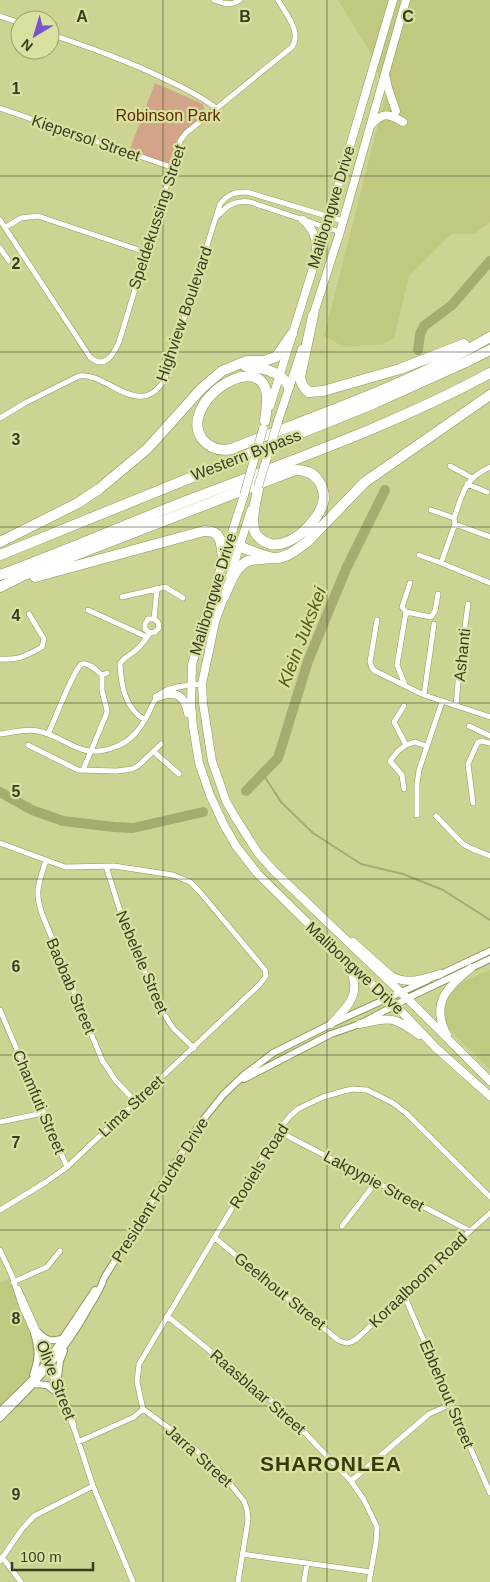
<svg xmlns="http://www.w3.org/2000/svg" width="490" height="1582" font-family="Helvetica,sans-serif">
  <rect width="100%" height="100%" fill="#cdd493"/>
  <path fill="#c1c87f" d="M338 0H490V222L474 234H451L409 276 394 338 383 344 344 347 324 336 386 93 369 50Z
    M490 970V1069L449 1029 445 1020 444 1010 448 997 455 987 469 979Z
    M10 1278 49 1362 0 1409V1283Z"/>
  <path fill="#d3a588" d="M155 83 203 104 205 114 186 130 177 141 168 165 129 151Z"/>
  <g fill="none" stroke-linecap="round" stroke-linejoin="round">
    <path stroke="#a6ac70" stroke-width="2" d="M263 774 281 802 313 833 361 864 403 874 443 890 490 920"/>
    <path stroke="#a6ac70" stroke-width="10" d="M418 350 420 334 424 326 452 305 490 261
      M246 791 278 758 308 661 346 569 385 490
      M0 792 32 810 63 821 114 827 133 828 203 812"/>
    <defs>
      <path id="minor" d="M214 0C224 4 231 6 240 0
        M0 16 20 23
        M50 34C91 48 131 62 169 81 186 89 202 97 216 108
        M0 108 171 167
        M218 216C227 205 236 200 250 202L340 232
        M0 220 90 357C105 370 113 355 119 342L180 141 186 133 292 47C302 32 286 14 278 0
        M6 227 21 218 38 216 145 252
        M0 248 9 261
        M0 418 25 403 79 376C107 371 139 422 165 379L220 204C228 194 235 192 247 192L343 221
        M450 466 472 478
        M490 467C464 479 463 493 454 518L455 524 441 563 490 583
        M467 484 487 492
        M431 510 454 518
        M455 524 490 537
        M419 555 441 563
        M410 583 402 607 406 612 431 617 435 611 438 594
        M122 597 165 587 183 598
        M88 610 147 637
        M154 619H148L145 624V629L150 633 155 632 159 628 158 622 154 619 157 588
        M377 620 370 662 372 668 375 671 424 695 490 717
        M0 659C19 660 26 656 42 647L44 639 29 614
        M405 685 397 665 406 612
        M424 695 434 624
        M456 706 459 671 468 604
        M145 720C125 709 121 685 120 664 123 657 131 655 136 650 142 645 146 639 150 633
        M469 726 490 736
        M0 734C13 733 25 728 38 731 68 737 79 761 115 747 132 741 141 728 149 712 152 706 155 697 161 693 172 686 190 685 202 684
        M48 734C53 724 75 666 82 664 89 662 97 671 102 675
        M28 745 78 770 117 771 132 769 138 766 161 744
        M406 745 415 742 426 746
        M154 752 179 774
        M83 770 106 715 107 710 102 691V675L107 673
        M404 789 402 775 390 761 398 751 406 745 394 722 404 706
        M473 803 468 764 478 742 481 741 490 743
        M417 815V784L419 770 442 702
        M436 816 462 843C470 850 481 851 490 856
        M0 843 65 867 114 866 173 875 190 882 200 892 261 965 265 970 266 976 259 985 67 1167 46 1182 0 1210
        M46 860C39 883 34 891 42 914L102 1060 116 1081 135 1101
        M106 866 122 917 160 1008 173 1028 194 1048
        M0 1010 67 1167
        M0 1122 43 1113
        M278 1131 470 1231
        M342 1226 376 1182
        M215 1238 338 1340C347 1346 353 1342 361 1335L470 1231 490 1213
        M0 1250 13 1278
        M12 1276 22 1307 35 1336
        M13 1282 47 1267 60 1251
        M18 1288 58 1376 74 1426
        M404 1295 490 1493
        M167 1316 282 1409 351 1481 364 1500 377 1527 376 1543 369 1582
        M38 1343 60 1395 75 1431 93 1486 133 1582
        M143 1409 137 1382 139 1364 278 1131 290 1116 298 1109 306 1105 323 1097 344 1091 352 1089 367 1090 393 1103 406 1113 490 1197
        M143 1409 177 1434 218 1469 244 1501 247 1510 248 1520 238 1582
        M78 1442 134 1417 143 1409
        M351 1481 429 1414 451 1404
        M242 1554 371 1572
        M2 1557 21 1582
        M0 1561 22 1529 34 1516 93 1486
        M304 1582 307 1564"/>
      <path id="tertiary" d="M437 976 490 951
        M244 1079 331 1034 360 1024 412 996 490 959
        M38 1332C46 1341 52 1342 64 1338
        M33 1375C39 1358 39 1350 34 1333
        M58 1376 60 1361 64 1351
        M33 1384 47 1385 60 1395
        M0 1411 31 1381 47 1362 95 1290
        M0 1418C34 1385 65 1351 88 1309 94 1299 101 1289 104 1278L199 1125 223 1095 244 1075 273 1053 331 1024 428 980"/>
      <path id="secondary" d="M385 74 388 88 396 111
        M371 125C383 112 388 113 403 122
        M303 220C313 229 316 236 316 250
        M312 319 340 232 406 0
        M270 406 329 217 393 0
        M278 421 302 349
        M244 495 203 623 192 665 191 704 193 726 199 763 210 795 224 825 236 846 257 873 344 959 400 1010 436 1048 490 1096
        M230 576 251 510
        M225 594 215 622 202 684 203 703 212 761 226 801 235 817 258 853 274 871 413 1004 490 1081
        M157 697C175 690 184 694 188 713
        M353 942 390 975C406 986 423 979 440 974
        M331 1024C351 1004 363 991 347 963
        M360 1024C391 1017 393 1016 419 1035
        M447 1035C430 1003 447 988 471 968"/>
      <path id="motorway" d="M313 316 300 377C301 384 303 388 309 392L323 391 400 369 464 344
        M245 366C262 368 279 370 289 386
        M265 421C266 411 269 399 266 390 254 350 176 406 203 440 211 449 221 451 231 449 318 415 410 384 490 337
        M228 541C238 546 267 558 276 558 287 558 299 548 307 542L365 482 490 395
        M0 542 78 503 99 489 147 449 202 388 222 371 246 361H264L276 357 292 334
        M0 555 375 403 466 362 490 350
        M0 575C66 551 131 522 197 497 296 459 396 424 490 373
        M35 577 204 531C222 530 221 543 223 558
        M0 587 24 575 295 470C304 470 313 472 318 480 322 485 324 492 324 499 321 521 284 557 262 540 258 537 254 533 254 528 251 516 256 501 258 489
        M224 597C229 586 235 566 248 561 255 559 264 559 272 558"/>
    </defs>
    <use href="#minor" stroke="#919759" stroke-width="6"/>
    <use href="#tertiary" stroke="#919759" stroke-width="8"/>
    <use href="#secondary" stroke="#919759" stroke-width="9"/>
    <use href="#motorway" stroke="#919759" stroke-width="11"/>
    <use href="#minor" stroke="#fff" stroke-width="5"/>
    <use href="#tertiary" stroke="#fff" stroke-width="6"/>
    <use href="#secondary" stroke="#fff" stroke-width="8"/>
    <use href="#motorway" stroke="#fff" stroke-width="10"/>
    <defs>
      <path id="secondary-bridge" d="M258 487 278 421
        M244 495 263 429"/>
    </defs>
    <use href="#secondary-bridge" stroke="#919759" stroke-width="9" stroke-linecap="butt"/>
    <use href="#secondary-bridge" stroke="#fff" stroke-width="8"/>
  </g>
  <path fill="none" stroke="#3a3c22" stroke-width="1" stroke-opacity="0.55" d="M163 0V1582M327 0V1582M0 176H490M0 352H490M0 527H490M0 703H490M0 879H490M0 1055H490M0 1230H490M0 1406H490"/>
  <g text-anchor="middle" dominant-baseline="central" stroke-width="4.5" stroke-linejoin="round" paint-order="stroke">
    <g font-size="16" fill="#602d02" stroke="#dae1a0">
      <text x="168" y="115">Robinson Park</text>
    </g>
    <g font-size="16" fill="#3a3c22" stroke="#dae1a0">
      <text transform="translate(86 138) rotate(19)">Kiepersol Street</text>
      <text transform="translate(331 207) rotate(-73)">Malibongwe Drive</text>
      <text transform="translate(157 217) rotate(-72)">Speldekussing Street</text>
      <text transform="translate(184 314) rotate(-71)">Highview Boulevard</text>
      <text transform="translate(246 455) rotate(-21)">Western Bypass</text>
      <text transform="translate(213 594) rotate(-73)">Malibongwe Drive</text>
      <text transform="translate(462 655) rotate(-84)">Ashanti</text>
      <text transform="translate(142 962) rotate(67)">Nebelele Street</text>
      <text transform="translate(355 968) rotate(43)">Malibongwe Drive</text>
      <text transform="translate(71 986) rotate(67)">Baobab Street</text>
      <text transform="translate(39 1102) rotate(67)">Chamfuti Street</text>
      <text transform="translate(131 1106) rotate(-43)">Lima Street</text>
      <text transform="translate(259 1166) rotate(-58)">Rooiels Road</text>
      <text transform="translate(374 1181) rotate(28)">Lakpypie Street</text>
      <text transform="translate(160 1190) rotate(-58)">President Fouche Drive</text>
      <text transform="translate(418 1280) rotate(-44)">Koraalboom Road</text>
      <text transform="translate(280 1291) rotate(39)">Geelhout Street</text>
      <text transform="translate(56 1380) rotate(69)">Olive Street</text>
      <text transform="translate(258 1392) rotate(41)">Raasblaar Street</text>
      <text transform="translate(447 1394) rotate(67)">Ebbehout Street</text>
      <text transform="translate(199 1456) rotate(42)">Jarra Street</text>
    </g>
    <g font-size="18" font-style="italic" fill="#575c17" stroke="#dae1a0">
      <text transform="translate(302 637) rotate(-69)">Klein Jukskei</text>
    </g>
    <g font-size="21" font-weight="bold" letter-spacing="1" fill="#373a08" stroke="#dae1a0">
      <text x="331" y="1463">SHARONLEA</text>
    </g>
  </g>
  <g font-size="16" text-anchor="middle" font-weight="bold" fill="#3a3c22" stroke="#dae1a0" stroke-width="4.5" stroke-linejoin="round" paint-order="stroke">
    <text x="82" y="22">A</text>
    <text x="245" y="22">B</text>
    <text x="408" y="22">C</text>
    <text x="16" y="94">1</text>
    <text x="16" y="269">2</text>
    <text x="16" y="445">3</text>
    <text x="16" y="621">4</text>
    <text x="16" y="797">5</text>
    <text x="16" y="972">6</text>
    <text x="16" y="1148">7</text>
    <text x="16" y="1324">8</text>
    <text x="16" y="1500">9</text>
  </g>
  <g transform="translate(35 35) rotate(218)"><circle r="24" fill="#dae1a0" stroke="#9a9f6e"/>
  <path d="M0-4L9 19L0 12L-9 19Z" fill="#7754cd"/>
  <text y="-8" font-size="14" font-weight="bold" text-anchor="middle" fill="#3a3c22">N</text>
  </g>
  <path d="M12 1562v8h81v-8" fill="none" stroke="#3a3c22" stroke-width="2.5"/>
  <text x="20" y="1562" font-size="15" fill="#3a3c22" stroke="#dae1a0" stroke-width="4" paint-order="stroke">100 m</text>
</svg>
